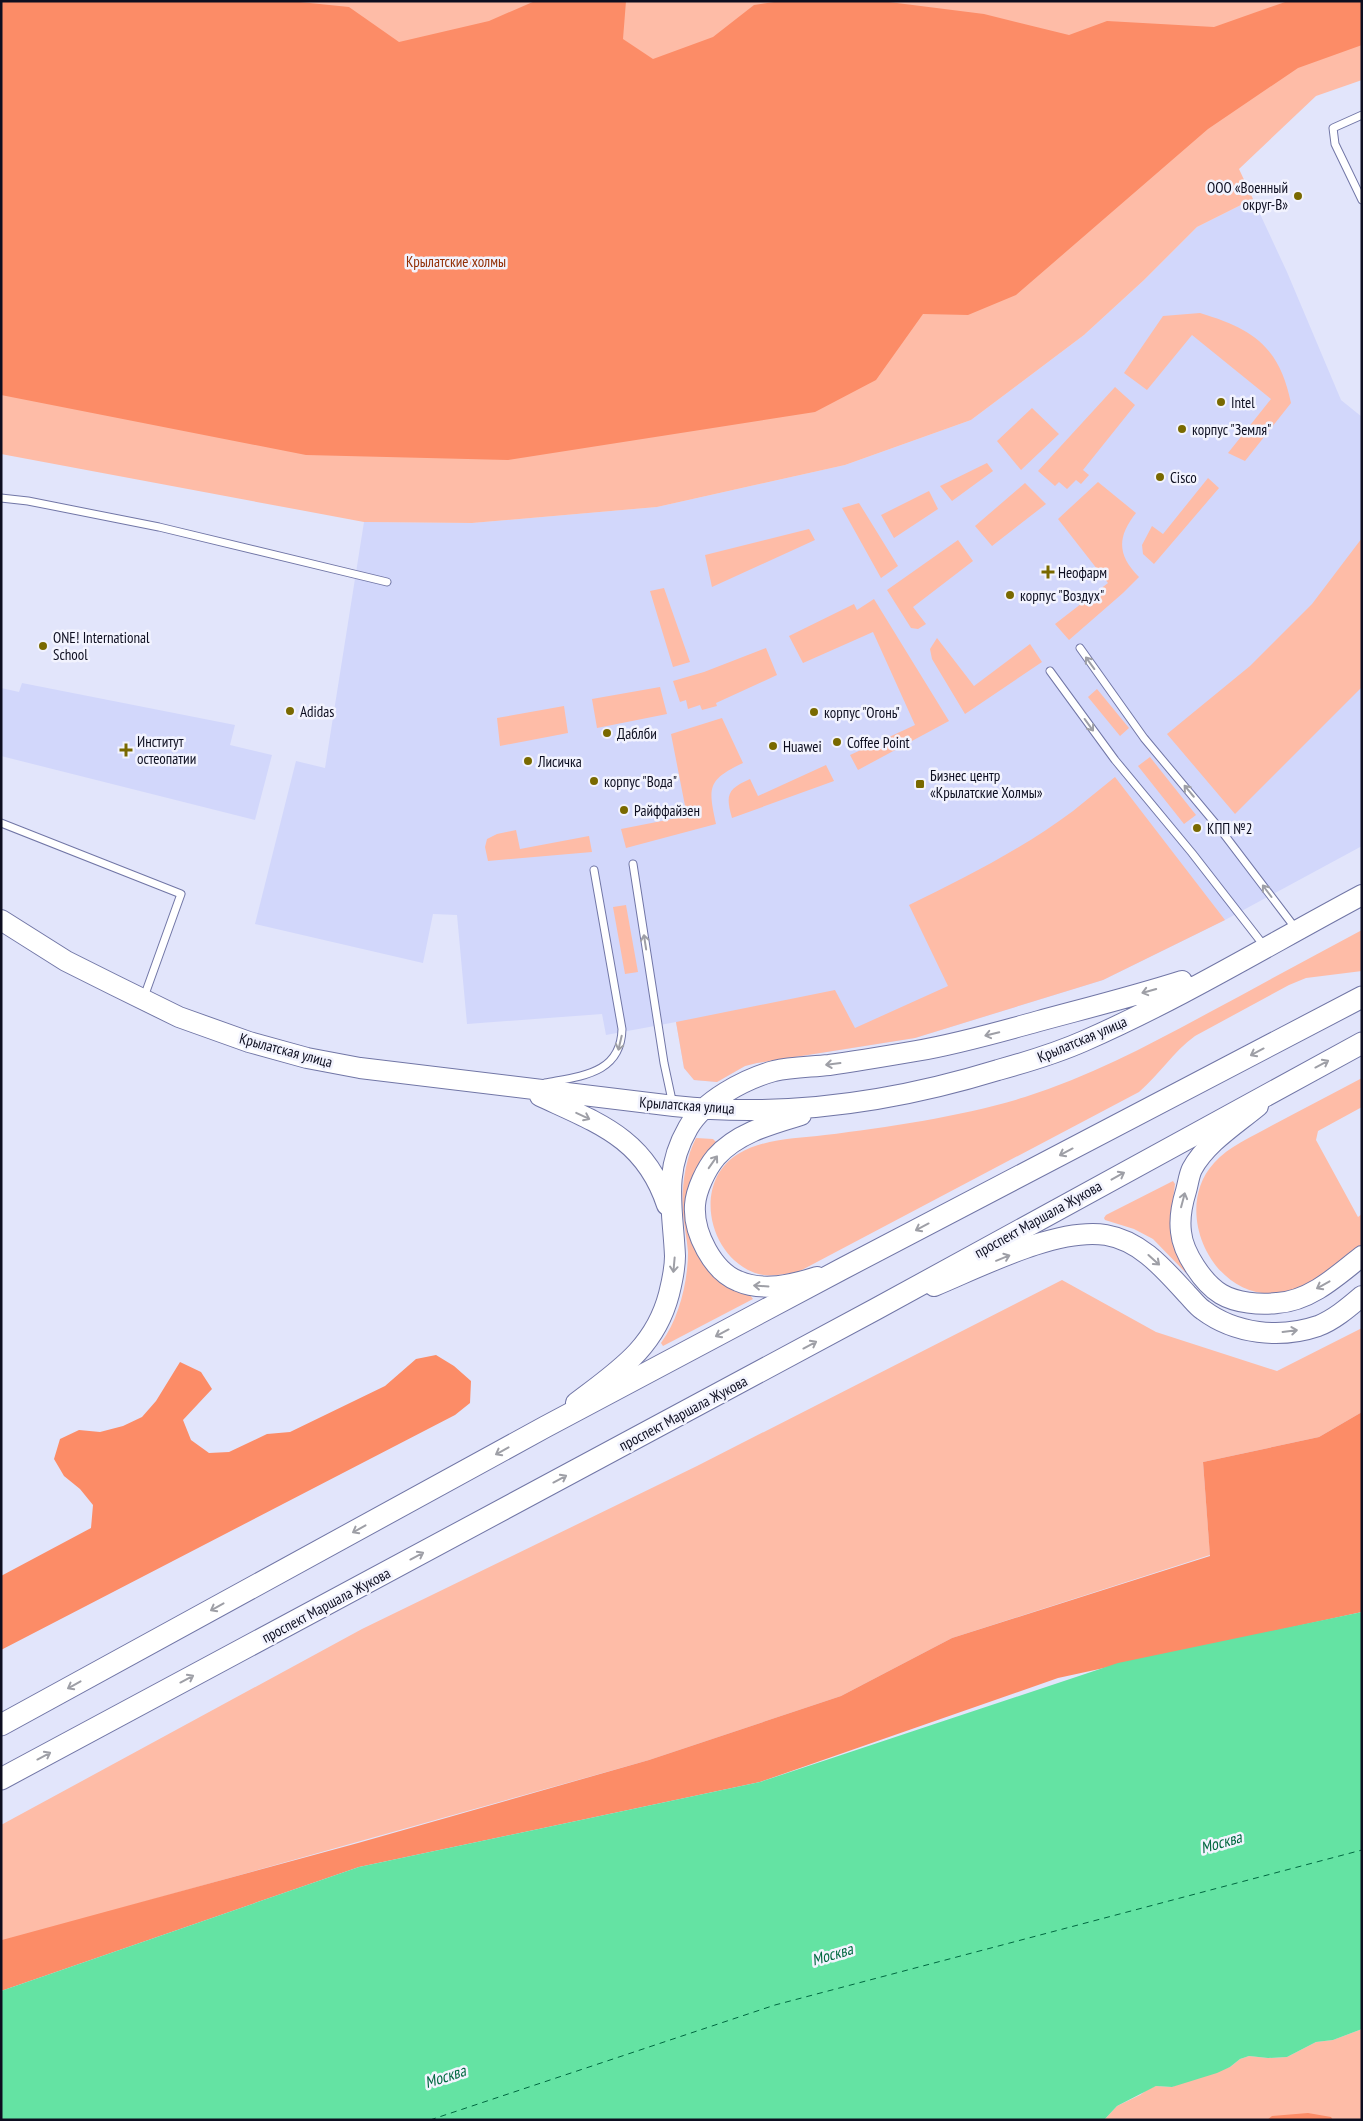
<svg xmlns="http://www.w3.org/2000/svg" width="1363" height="2121" font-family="'PT Sans Narrow',sans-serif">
  <rect width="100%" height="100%" fill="#e2e5fb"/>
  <path fill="#d2d7fb" d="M1253 199 1287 272 1341 400 1362 417V846L1225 920 1103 980 915 1038 757 1063 745 1066 717 1082 694 1080 684 1068 676 1022 606 1035 602 1014 467 1024 457 915 433 914 423 963 255 924 296 761 325 768 364 522 472 523 657 507 845 465 971 420 1084 335 1144 280 1197 227Z
    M22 683 235 725 230 745 272 755 255 820 1 756V688L19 692Z"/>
  <path fill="#febca7" d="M1 1H1362V80L1316 96 1239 169 1253 199 1197 227 1144 280 1084 335 971 420 845 465 657 507 472 523 364 522 1 454Z
    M1200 313C1253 329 1279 346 1291 403L1245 461 1228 453 1271 399 1192 335 1147 390 1124 373 1163 316Z
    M1115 387 1135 405 1083 470 1089 475 1081 484 1076 480 1067 489 1059 482 1055 486 1038 471Z
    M1032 408 1059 434 1021 470 997 441Z
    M987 463 993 471 952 501 940 486Z
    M1208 478 1219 488 1154 564 1143 554 1142 545 1152 526 1163 534Z
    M1098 482 1136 513C1117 537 1117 555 1139 577L1123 593 1069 640 1055 624 1108 583 1058 519Z
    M1025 483 1046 504 992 546 975 526Z
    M929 491 938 509 894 538 881 515Z
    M859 503 898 566 881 578 842 508Z
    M809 529 815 540 712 587 705 555Z
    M1362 538V687L1235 814 1167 734 1250 666 1312 604Z
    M958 540 973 561 913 607 926 624 918 629 911 628 887 590Z
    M664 588 690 662 673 667 650 591Z
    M874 599 949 721 858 770 850 755 915 725 873 632 803 663 789 636 854 604 857 610Z
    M937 638 974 686 1030 644 1042 662 965 714 932 659 930 649Z
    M766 648 777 675 716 703 717 706 702 710 700 705 688 709 686 700 680 702 673 681 704 672Z
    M660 687 667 714 597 728 592 699Z
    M1097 689 1129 728 1120 736 1088 697Z
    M564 706 568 733 500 746 497 718Z
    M722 718 743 763C707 780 708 787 716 824L626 848 621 829 687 816 671 734Z
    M1150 757 1196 815 1184 824 1138 766Z
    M826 765 834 781 732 818C725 794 728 789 750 779L758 796Z
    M1115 777 1225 920 1103 980 915 1038 757 1063 745 1066 717 1082 694 1080 684 1068 676 1022 835 990 855 1028 948 986 909 905C965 878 1022 849 1073 811 1087 800 1101 788 1115 777Z
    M516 830 520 849 589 836 592 852 488 861 485 847 487 839 497 834Z
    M626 905 638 972 625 974 613 907Z
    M1362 930V971L1306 978 1289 985 1195 1036C1173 1052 1159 1075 1139 1092L798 1272C784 1274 769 1278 755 1273 708 1256 692 1182 738 1154 765 1138 795 1139 825 1135 889 1127 964 1116 1025 1097 1091 1076 1149 1045 1210 1012 1260 985 1311 957 1362 930Z
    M1362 1078V1107L1318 1131 1316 1140 1358 1217 1362 1214V1245C1338 1263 1312 1288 1281 1293 1214 1303 1170 1211 1214 1163 1229 1146 1252 1137 1271 1126 1301 1110 1332 1094 1362 1078Z
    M696 1138 713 1139 716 1142C693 1168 688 1178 687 1213L753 1299 663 1346 661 1343C679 1319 688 1281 688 1252 687 1239 684 1226 683 1213 681 1190 685 1159 696 1138Z
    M1173 1181 1175 1184 1172 1208 1186 1273 1153 1239 1134 1229 1105 1220 1104 1218 1106 1215Z
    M1062 1280 1156 1332 1277 1371 1362 1328V1412L1319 1437 1203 1462 1210 1555 952 1638 841 1696 649 1760 1 1942V1825L362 1629 697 1466Z
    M1362 2029V2120H1104L1117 2106 1140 2095 1148 2089 1156 2086 1172 2087 1185 2081 1230 2067 1240 2059 1249 2056 1268 2058 1287 2057 1316 2042 1333 2040Z"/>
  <path fill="#fc8c67" d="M1 1H290L349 7 399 42 489 21 535 1H626L623 39 653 59 713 37 754 5 781 1H881L984 14 1069 35 1107 21 1214 27 1288 1H1362V45L1298 68 1208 129 1016 295 968 315 923 314 876 380 815 412 508 460 306 455 1 395Z
    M436 1355 454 1366 471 1381 470 1403 455 1415 1 1650V1576L91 1528 93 1505 80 1489 64 1476 54 1459 60 1439 79 1430 100 1432 123 1426 142 1417 156 1401 180 1362 201 1372 212 1389 183 1420 191 1440 209 1453 229 1452 267 1434 290 1432 385 1386 416 1359Z
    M1362 1412V1612L1058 1678 760 1782 359 1867 1 1991 2 1940 358 1843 649 1760 841 1696 952 1638 1210 1556 1203 1462 1319 1437Z
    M1308 2113 1331 2117 1333 2120H1267L1272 2116Z"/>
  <path fill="#64e3a3" d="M1362 1612V2029L1333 2040 1316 2042 1287 2057 1268 2058 1249 2056 1240 2059 1230 2067 1217 2073 1172 2087 1156 2086 1117 2106 1104 2120H1V1991L359 1867 760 1782 1118 1663Z"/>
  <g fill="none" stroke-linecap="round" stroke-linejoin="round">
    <path stroke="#006840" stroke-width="1" stroke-dasharray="6 5" stroke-linecap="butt" d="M430 2120 775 2005 1362 1850"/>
    <defs>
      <path id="lane" d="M1362 115 1333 128 1335 144 1362 200
        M1 498 28 501 159 527 387 582
        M1080 648 1144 738 1220 829 1296 929
        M1050 671 1115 760 1192 853 1265 947
        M1 823 181 894 144 997
        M633 864 664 1063 673 1105
        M545 1083C581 1076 621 1074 622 1029L594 870"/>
      <path id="secondary" d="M1 920 66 961 114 985 179 1017 249 1042 307 1058 360 1068 674 1106C783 1118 894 1102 998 1070 1027 1062 1057 1053 1084 1041 1180 999 1270 944 1362 895
        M540 1096C598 1123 645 1138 667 1205
        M1258 1106C1235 1125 1206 1143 1192 1169 1189 1175 1188 1184 1186 1191 1182 1204 1179 1217 1181 1232 1183 1253 1203 1283 1221 1294 1236 1303 1260 1305 1277 1303 1310 1301 1337 1276 1362 1256
        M801 1115C771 1124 737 1133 716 1157 706 1169 696 1190 695 1205 693 1233 713 1271 738 1281 763 1292 792 1285 817 1277
        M934 1286C980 1267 1057 1227 1106 1235 1141 1241 1164 1269 1187 1294 1192 1299 1197 1306 1203 1310 1235 1334 1280 1339 1318 1326 1334 1320 1349 1307 1362 1296
        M576 1403C618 1371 655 1348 669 1294 672 1282 675 1269 675 1256 673 1209 662 1173 688 1128 703 1101 745 1079 774 1071 791 1067 811 1067 829 1065 858 1061 887 1056 916 1051 958 1044 999 1032 1039 1021 1087 1008 1135 996 1182 981"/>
      <path id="primary" d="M1 1725 545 1427 842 1269 1362 997
        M1 1779 876 1309 1362 1043"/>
    </defs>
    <use href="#lane" stroke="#7176a6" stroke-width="9"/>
    <use href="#secondary" stroke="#7176a6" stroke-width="22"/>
    <use href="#primary" stroke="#7176a6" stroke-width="23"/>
    <use href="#lane" stroke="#fff" stroke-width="7"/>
    <use href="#secondary" stroke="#fff" stroke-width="20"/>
    <use href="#primary" stroke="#fff" stroke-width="21"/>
  </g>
  <defs><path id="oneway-shaft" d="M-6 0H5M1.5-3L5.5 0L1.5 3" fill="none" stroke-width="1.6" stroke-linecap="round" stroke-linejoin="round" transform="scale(1.25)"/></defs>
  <g stroke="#9e9fa6">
    <use href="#oneway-shaft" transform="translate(1090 663) rotate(-126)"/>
    <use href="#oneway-shaft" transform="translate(1089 725) rotate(54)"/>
    <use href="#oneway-shaft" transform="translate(1189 791) rotate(-130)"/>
    <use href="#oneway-shaft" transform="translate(1267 891) rotate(-127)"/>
    <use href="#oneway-shaft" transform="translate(645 942) rotate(-99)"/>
    <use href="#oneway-shaft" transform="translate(1149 991) rotate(164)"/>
    <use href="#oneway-shaft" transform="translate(992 1034) rotate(166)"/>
    <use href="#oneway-shaft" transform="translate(620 1043) rotate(103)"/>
    <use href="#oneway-shaft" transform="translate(1257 1052) rotate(152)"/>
    <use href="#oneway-shaft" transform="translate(833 1064) rotate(173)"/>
    <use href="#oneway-shaft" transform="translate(1322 1064) rotate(-28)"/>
    <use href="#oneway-shaft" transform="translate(583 1116) rotate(25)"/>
    <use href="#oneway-shaft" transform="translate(1066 1152) rotate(152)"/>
    <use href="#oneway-shaft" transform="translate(713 1162) rotate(-55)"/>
    <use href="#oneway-shaft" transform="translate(1118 1176) rotate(-29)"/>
    <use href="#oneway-shaft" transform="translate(1183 1200) rotate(-75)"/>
    <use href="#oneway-shaft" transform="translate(922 1227) rotate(152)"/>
    <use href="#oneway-shaft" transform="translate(1003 1258) rotate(-22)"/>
    <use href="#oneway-shaft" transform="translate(1154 1260) rotate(42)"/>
    <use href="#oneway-shaft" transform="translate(674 1265) rotate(95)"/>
    <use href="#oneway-shaft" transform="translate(1323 1285) rotate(151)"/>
    <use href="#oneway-shaft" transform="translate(761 1286) rotate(-176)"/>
    <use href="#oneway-shaft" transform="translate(1290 1331) rotate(-7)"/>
    <use href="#oneway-shaft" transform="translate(722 1333) rotate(152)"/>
    <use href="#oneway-shaft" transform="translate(810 1345) rotate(-28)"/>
    <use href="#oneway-shaft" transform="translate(502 1451) rotate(151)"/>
    <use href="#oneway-shaft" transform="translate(560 1479) rotate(-28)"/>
    <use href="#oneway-shaft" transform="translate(359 1529) rotate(151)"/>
    <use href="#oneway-shaft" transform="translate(417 1556) rotate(-28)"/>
    <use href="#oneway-shaft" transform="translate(217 1607) rotate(151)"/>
    <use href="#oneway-shaft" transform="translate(187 1679) rotate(-28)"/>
    <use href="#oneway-shaft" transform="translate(74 1685) rotate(151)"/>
    <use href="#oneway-shaft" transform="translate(44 1756) rotate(-28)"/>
  </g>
  <g fill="#796900" stroke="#f2f3fe" stroke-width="2">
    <circle cx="1298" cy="196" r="5"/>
    <circle cx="1221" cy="402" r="5"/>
    <circle cx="1182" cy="429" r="5"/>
    <circle cx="1160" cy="477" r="5"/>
    <path d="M1045.5 564.5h5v5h5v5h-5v5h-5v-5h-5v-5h5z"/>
    <circle cx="1010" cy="595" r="5"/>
    <circle cx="43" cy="646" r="5"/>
    <circle cx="290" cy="711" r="5"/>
    <circle cx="814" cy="712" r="5"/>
    <circle cx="607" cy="733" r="5"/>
    <circle cx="837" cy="742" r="5"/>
    <circle cx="773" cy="746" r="5"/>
    <path d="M123.5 742.5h5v5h5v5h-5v5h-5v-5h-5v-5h5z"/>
    <circle cx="528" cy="761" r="5"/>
    <circle cx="594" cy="781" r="5"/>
    <rect x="915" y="779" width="10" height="10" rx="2.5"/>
    <circle cx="624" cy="810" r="5"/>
    <circle cx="1197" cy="828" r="5"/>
  </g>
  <g text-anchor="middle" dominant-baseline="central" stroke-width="5" stroke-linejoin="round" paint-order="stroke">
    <g font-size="15" fill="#0d0e20" stroke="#f2f3fe" text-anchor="start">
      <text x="1288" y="187" text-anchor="end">ООО «Военный<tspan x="1288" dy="17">округ-В»</tspan></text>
      <text x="1231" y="402">Intel</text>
      <text x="1192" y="429">корпус "Земля"</text>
      <text x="1170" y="477">Cisco</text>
      <text x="1058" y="572">Неофарм</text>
      <text x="1020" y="595">корпус "Воздух"</text>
      <text x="53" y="637">ONE! International<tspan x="53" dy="17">School</tspan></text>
      <text x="300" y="711">Adidas</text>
      <text x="824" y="712">корпус "Огонь"</text>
      <text x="617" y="733">Даблби</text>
      <text x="137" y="741">Институт<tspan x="137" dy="17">остеопатии</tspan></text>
      <text x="847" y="742">Coffee Point</text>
      <text x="783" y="746">Huawei</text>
      <text x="538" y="761">Лисичка</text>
      <text x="930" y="775">Бизнес центр<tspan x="930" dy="17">«Крылатские Холмы»</tspan></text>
      <text x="604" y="781">корпус "Вода"</text>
      <text x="634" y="810">Райффайзен</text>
      <text x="1207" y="828">КПП №2</text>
    </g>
    <g font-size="15" fill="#922f06" stroke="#f2f3fe">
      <text x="456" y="261">Крылатские холмы</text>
    </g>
    <g font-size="15" fill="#0d0e20" stroke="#f2f3fe">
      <text transform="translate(1082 1039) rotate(-23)">Крылатская улица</text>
      <text transform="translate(286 1050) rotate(15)">Крылатская улица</text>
      <text transform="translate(687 1105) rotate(4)">Крылатская улица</text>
      <text transform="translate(1038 1219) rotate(-29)">проспект Маршала Жукова</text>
      <text transform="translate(683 1413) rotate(-28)">проспект Маршала Жукова</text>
      <text transform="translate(326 1605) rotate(-28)">проспект Маршала Жукова</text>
    </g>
    <g font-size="16" font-style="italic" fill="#006840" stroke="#f2f3fe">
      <text transform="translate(1221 1842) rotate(-16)">Москва</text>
      <text transform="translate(832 1954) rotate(-17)">Москва</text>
      <text transform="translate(445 2076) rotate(-18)">Москва</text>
    </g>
  </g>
  <rect width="1363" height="2121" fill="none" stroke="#0d0e20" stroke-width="5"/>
</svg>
